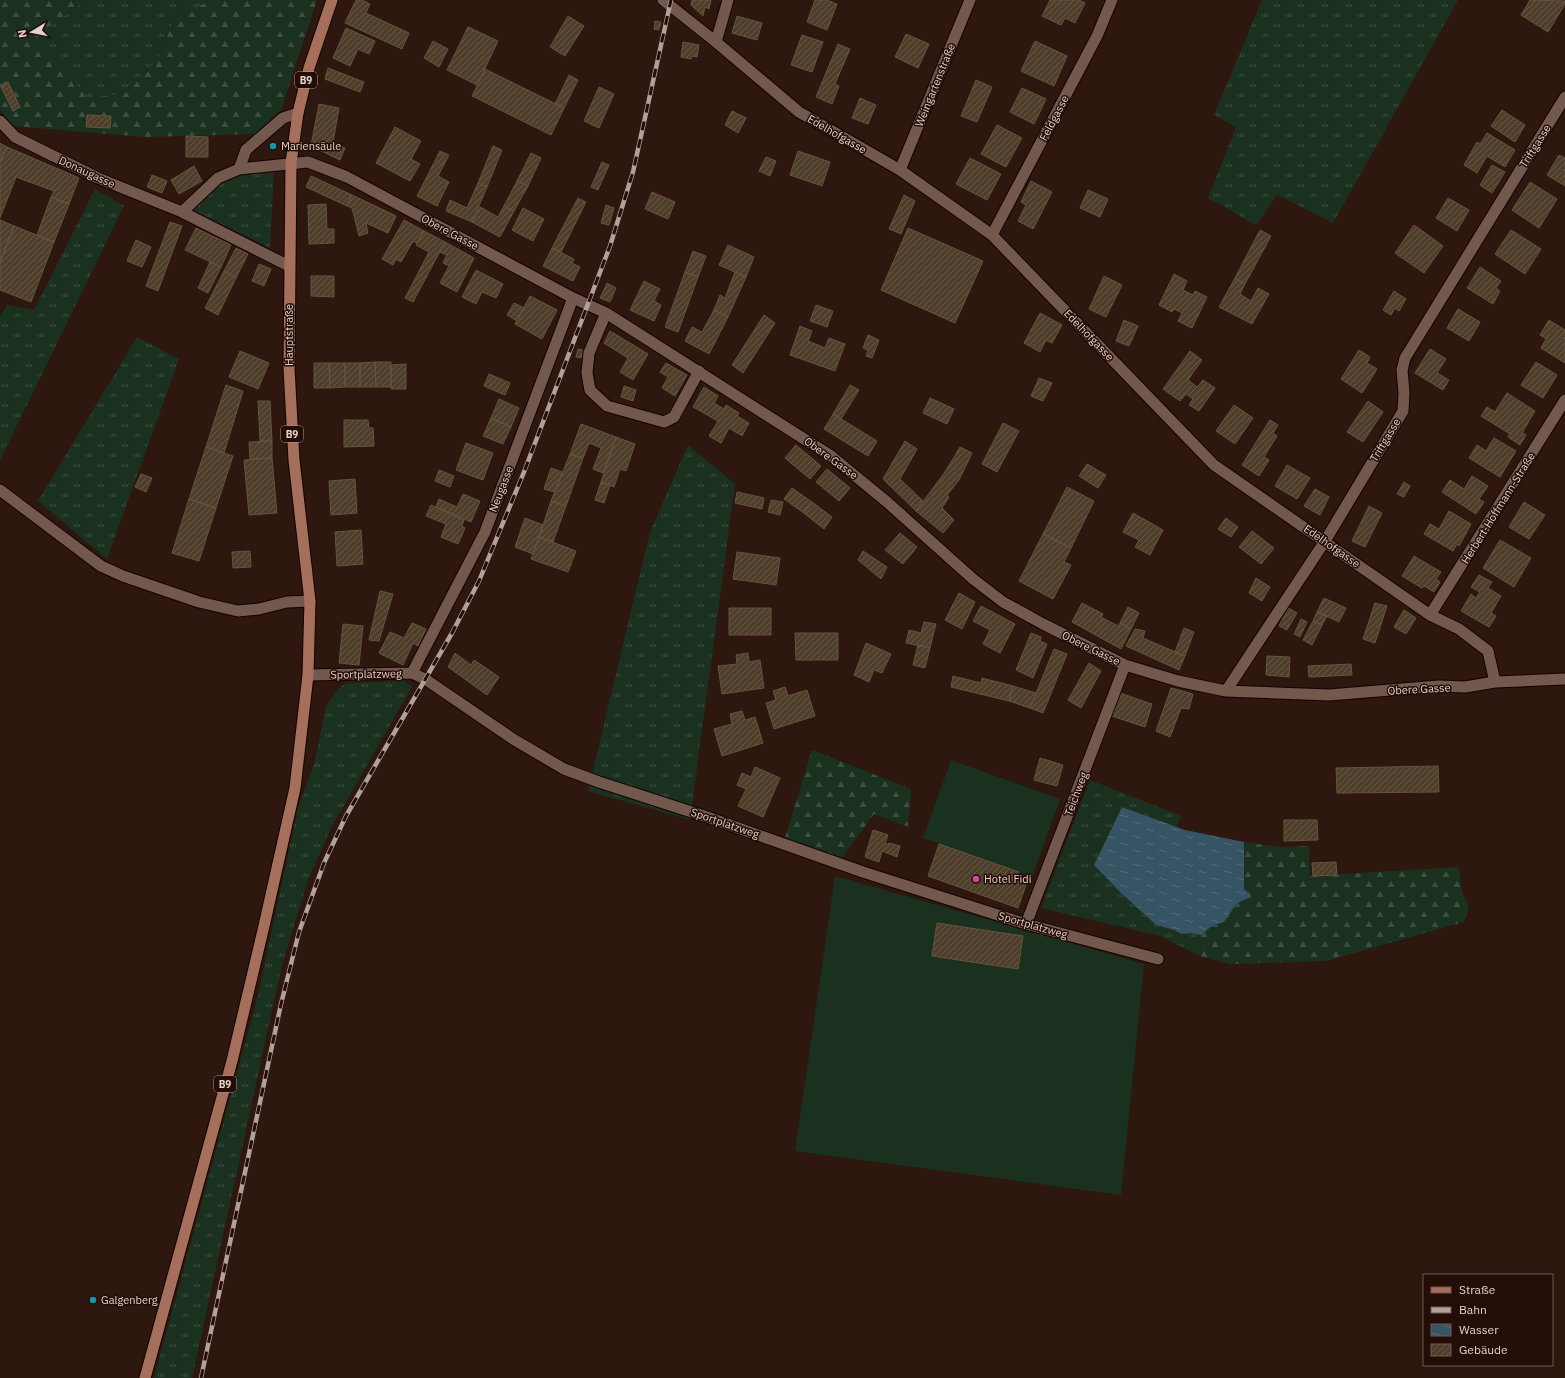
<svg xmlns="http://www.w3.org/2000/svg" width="1565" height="1378" font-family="'IBM Plex Sans',sans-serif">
  <defs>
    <pattern id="grass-tufts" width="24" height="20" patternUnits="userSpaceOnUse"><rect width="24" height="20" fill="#1a3120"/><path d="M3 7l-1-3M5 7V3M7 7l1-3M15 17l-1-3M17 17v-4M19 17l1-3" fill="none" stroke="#3b4e3f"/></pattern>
    <pattern id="forest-firs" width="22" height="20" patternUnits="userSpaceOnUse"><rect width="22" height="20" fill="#1a3120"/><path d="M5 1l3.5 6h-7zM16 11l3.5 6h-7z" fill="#3b4e3f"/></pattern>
    <pattern id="water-ripples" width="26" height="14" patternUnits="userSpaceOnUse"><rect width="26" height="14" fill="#375464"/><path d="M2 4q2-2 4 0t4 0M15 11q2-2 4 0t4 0" fill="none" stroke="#546c79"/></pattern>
    <pattern id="building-hatch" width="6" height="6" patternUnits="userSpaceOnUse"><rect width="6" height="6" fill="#4e3e2a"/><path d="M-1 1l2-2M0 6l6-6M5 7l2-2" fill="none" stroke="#675948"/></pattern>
  </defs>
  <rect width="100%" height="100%" fill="#2d170e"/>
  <path fill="url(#grass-tufts)" d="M86 0H213L176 16 157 60 125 94 87 98 37 35Z
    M1262 0H1458L1333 223 1277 195 1256 225 1208 198 1236 127 1214 115Z
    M274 172 270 248 193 210 214 182 242 175Z
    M95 189 124 206 0 460V315L8 305 34 310Z
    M137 337 179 359 107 559 38 501Z
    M688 445 735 484 690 820 588 791 650 532Z
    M404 681 412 687 331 828 308 880 281 969 192 1378H154L257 999 298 808 314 764 326 706 339 688 347 683Z
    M1090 780 1181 816 1177 827 1122 807 1094 865 1119 891 1156 925 1174 930 1182 934 1191 933 1201 935 1200 956 1160 936 1041 908Z"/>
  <path fill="url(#forest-firs)" d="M0 0H86L37 35 87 98 125 94 157 60 176 16 213 0H317L281 110 255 134 144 137 13 126 1 111 0 107Z
    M812 750 911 789 908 827 874 814 837 865 782 848Z
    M1244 842 1281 847 1309 846 1310 876 1459 867 1462 892 1469 906 1464 922 1326 961 1230 964 1200 956 1201 935 1212 926 1224 922C1234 910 1233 902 1250 898L1251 895 1244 889Z"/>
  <path fill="#1a3120" d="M951 760 1060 799 1032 877 923 838Z
    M835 876 1144 964 1121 1195 795 1151Z"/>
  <path fill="url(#water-ripples)" d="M1122 807 1185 830 1244 842V889L1251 895 1250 898C1233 902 1234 910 1224 922L1212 926 1201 935 1191 933 1182 934 1174 930 1156 925 1119 891 1094 865Z"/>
  <path fill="url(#building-hatch)" stroke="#65543f" d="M356 0H362L370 4 366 13 409 33 402 49 345 23Z
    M692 0H711L709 9 705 7 703 16 691 5Z
    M815 0H827L837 4 827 30 807 22Z
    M1050 0H1079L1085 3 1075 23 1065 18 1061 25 1042 16Z
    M1530 0 1565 1V4L1548 32 1521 15Z
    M568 16 584 26 565 56 550 47Z
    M737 16 762 23 757 40 732 33Z
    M655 21 661 22 659 30 654 29Z
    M468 27 498 41 477 85 447 70Z
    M346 28 375 41 369 54 358 49 350 66 333 58Z
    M906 34 929 44 918 68 895 57Z
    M802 35 823 42 812 72 791 65Z
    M433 41 448 49 439 67 424 58Z
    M1035 41 1067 56 1054 86 1021 71Z
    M683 42 699 45 697 57 692 56 691 59 681 57Z
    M838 44 850 49 835 84 839 86 832 104 816 97Z
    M328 68 364 82 360 92 325 79Z
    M485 69 564 108 551 135 472 96Z
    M569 75 578 80 564 108 555 104Z
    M976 80 992 87 977 122 961 116Z
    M8 82 20 107 13 111 0 85Z
    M599 87 614 94 599 128 584 121Z
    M1022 88 1046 99 1034 124 1010 112Z
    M860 98 876 105 868 124 852 118Z
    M319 104 339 108 333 142 345 148 340 160 311 146Z
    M1502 110 1525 125 1515 142 1491 126Z
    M732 111 746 118 738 133 725 125Z
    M87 115 111 116 110 128 86 127Z
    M997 125 1022 138 1006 167 981 154Z
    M395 127 421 141 411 159 420 164 410 181 376 163Z
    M1487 133 1515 150 1505 167 1487 156 1477 173 1464 165 1477 142 1480 144Z
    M186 136 208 137V157H186Z
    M0 143 7 147 1 161H0Z
    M493 146 502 150 487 187 478 183Z
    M7 147 79 178 69 204 51 197 54 191 16 177 0 218V163Z
    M440 151 449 155 438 176 449 182 437 206 417 196Z
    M798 151 830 162 822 186 790 175Z
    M531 153 541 158 528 186 517 181Z
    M1559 155 1565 158V186L1547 175Z
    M766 157 776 161 770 176 759 171Z
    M970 158 1001 174 987 200 956 184Z
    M602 162 609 165 598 190 591 187Z
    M1492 165 1505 172 1492 193 1480 185Z
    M194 166 202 181 179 194 171 180Z
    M152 175 167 181 162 193 147 187Z
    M311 176 352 195 347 206 306 187Z
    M517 181 528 186 514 211 504 206Z
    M1031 181 1052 192 1033 229 1018 221 1026 205 1021 202Z
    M1530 182 1557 199 1539 228 1512 210Z
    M478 183 487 187 472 222 446 211 450 200 467 208Z
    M1088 190 1108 199 1100 217 1080 208Z
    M652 192 675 202 668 219 645 209Z
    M352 195 396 216 388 233 366 223 368 233 359 236 352 208 347 206Z
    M904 195 915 201 901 234 889 229Z
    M51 197 69 204 54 242 37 235Z
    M578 198 586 202 561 252 552 248Z
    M1448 198 1469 210 1457 231 1436 218Z
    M326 204 327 229H334V243L309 244 308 205Z
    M606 205 614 208 609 225 601 223Z
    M504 206 514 211 500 237 472 222 480 207 498 217Z
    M523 208 544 219 533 241 512 230Z
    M0 220 14 226 0 263Z
    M404 220 424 231 417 243 413 241 401 262 396 259 393 265 382 259Z
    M170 222 182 226 158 291 146 286Z
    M1414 225 1443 246 1424 273 1395 253Z
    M14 226 54 242 31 302 0 290V263Z
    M196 228 231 245 221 267 185 250Z
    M908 228 983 261 955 323 881 290Z
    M1260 230 1271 236 1245 284 1235 278Z
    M1511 230 1541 249 1525 274 1495 254Z
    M424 231 445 242 413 302 405 298 429 252 416 245Z
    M136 240 151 247 142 267 127 261Z
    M445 242 474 258 457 292 440 283 449 266 443 263 447 255 440 252Z
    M728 245 754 257 746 277 719 265Z
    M236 248 248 254 236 278 224 271Z
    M552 248 574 259 572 263 580 267 573 281 543 266Z
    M693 251 706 256 698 277 685 272Z
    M210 262 221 267 208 293 198 288Z
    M259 264 271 269 264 286 252 281Z
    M1480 267 1501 281 1496 288 1500 291 1493 304 1467 288Z
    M476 270 503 284 496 298 482 292 476 304 462 297Z
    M224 271 236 278 218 315 205 308Z
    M685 272 698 277 678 332 665 327Z
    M735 272 746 277 728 317 714 310 720 295 725 298Z
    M1174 274 1187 281 1183 290 1193 295 1195 291 1207 297 1192 328 1178 321 1182 313 1174 309 1172 312 1159 305Z
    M311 276H334V297L311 296Z
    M1104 276 1122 285 1106 317 1089 309Z
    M1235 278 1245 284 1240 294 1251 301 1258 288 1269 294 1252 324 1219 307Z
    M644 281 660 289 654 301 661 305 654 321 630 310Z
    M607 283 616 288 610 302 600 298Z
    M1394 291 1406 299 1399 311 1395 308 1391 315 1383 310Z
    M530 296 557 310 542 339 515 324Z
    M514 303 524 308 517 321 507 315Z
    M816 305 833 311 827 327 810 321Z
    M1458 309 1480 322 1469 341 1447 328Z
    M714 310 728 317 709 354 685 341 692 327 702 332Z
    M1040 313 1062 325 1052 343 1046 340 1040 352 1024 343Z
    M764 315 775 323 743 373 732 365Z
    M1124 320 1138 326 1129 346 1116 341Z
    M1549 320 1565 330V363L1541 348 1546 339 1540 335Z
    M800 326 812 331 808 341 825 348 829 338 845 344 835 371 790 355Z
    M610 331 648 354 633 380 620 372 628 358 604 343Z
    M868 335 879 340 872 358 866 356 868 350 863 348Z
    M578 349 583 350 581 358 576 357Z
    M1430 349 1446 359 1437 373 1449 380 1443 390 1415 373Z
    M1359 350 1370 357 1367 363 1377 369 1362 393 1341 379Z
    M240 351 269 363 258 389 229 377Z
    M1190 351 1202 360 1188 380 1197 387 1203 380 1215 388 1199 411 1189 405 1193 399 1186 394 1180 401 1163 389Z
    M375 362H391V387H376Z
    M375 362 376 387H360V363Z
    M1536 362 1557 375 1543 398 1521 385Z
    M314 363H329L330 388H314Z
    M329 363H345V387L330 388Z
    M345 363H360V387H345Z
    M666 363 687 375 675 396 662 388 668 377 660 372Z
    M406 364V389H391V365Z
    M489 374 510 383 505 395 484 386Z
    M1039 378 1052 383 1043 401 1031 396Z
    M226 385 243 391 224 453 206 447Z
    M850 385 859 390 841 419 833 414Z
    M624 386 636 390 633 401 621 397Z
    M704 387 718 396 714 403 724 409 726 405 739 413 737 416 749 423 742 436 729 428 721 443 709 436 718 421 693 407Z
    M1507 393 1535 411 1522 433 1526 435 1520 445 1508 437 1510 434 1481 416 1487 407 1495 412Z
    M930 398 954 409 947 424 923 413Z
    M499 399 519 408 511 427 491 418Z
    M258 401H270L272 441H260Z
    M1368 401 1383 412 1363 442 1347 432Z
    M1234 405 1253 418 1235 444 1216 431Z
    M833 414 877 441 868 456 824 429Z
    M491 418 511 427 503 444 483 436Z
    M344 420H368L369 428H373L374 446 344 447Z
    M1270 420 1278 425 1273 433 1277 436 1264 457 1269 460 1259 476 1242 465Z
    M1003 423 1019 431 997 472 982 464Z
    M581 424 616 437 603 473 593 469 601 448 589 443 583 458 570 454Z
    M616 437 635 444 626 471 620 469 614 487 601 482Z
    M1494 438 1516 451 1500 477 1469 458 1477 445 1486 451Z
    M272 441V458L250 459 249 442Z
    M905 441 917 449 900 479 923 501 916 511 883 479Z
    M466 443 493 453 483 480 456 470Z
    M796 445 821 466 810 479 785 458Z
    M206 447 233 456 216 508 189 499Z
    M960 447 972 453 959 480 947 495 949 497 942 508 954 520 943 533 916 511 945 472Z
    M570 454 583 458 566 506 551 501Z
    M272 458 277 513 249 515 244 460Z
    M1087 464 1106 475 1098 488 1079 476Z
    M1287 465 1310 478 1297 499 1275 486Z
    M551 468 562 472 555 492 544 489Z
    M827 469 850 488 839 501 816 482Z
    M439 470 454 476 450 487 435 481Z
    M141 474 152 478 146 492 135 487Z
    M1472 476 1488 486 1479 499 1484 502 1476 514 1442 492 1450 480 1464 489Z
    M355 479 357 513 331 515 329 481Z
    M601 482 610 485 604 503 595 500Z
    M1404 482 1410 486 1404 497 1397 494Z
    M1067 487 1094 501 1071 548 1043 534Z
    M792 488 812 502 804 513 784 499Z
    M1315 489 1329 497 1320 515 1304 506Z
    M737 492 764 498 762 509 735 503Z
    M463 494 480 501 471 522 436 507 439 499 457 507Z
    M189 499 216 508 199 561 172 553Z
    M771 500 783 502 780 515 768 512Z
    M551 501 566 506 553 542 539 537Z
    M812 502 832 517 824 529 804 513Z
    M1524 502 1545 515 1529 539 1509 527Z
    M431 505 464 520 462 526 465 528 458 544 441 537 446 524 426 516Z
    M1369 506 1382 513 1365 547 1352 541Z
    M1449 511 1471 524 1459 546 1457 544 1453 551 1424 534 1430 524 1439 529Z
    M1133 513 1163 530 1150 555 1135 547 1139 540 1123 532Z
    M525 518 543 525 533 554 515 547Z
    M1226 518 1238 527 1231 537 1218 529Z
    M361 530 363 564 337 566 335 532Z
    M1252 531 1274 548 1261 564 1239 547Z
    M900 533 917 547 903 564 885 550Z
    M1043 534 1071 548 1064 562 1071 565 1053 599 1019 581Z
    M539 537 576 551 568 572 531 559Z
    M1500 540 1531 558 1514 587 1483 568Z
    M250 551 251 567 233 568 232 552Z
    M863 551 887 567 881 579 858 560Z
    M737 552 780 558 776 585 733 579Z
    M1414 556 1441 572 1436 579 1440 582 1434 592 1424 586 1422 588 1402 576Z
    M1479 575 1492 582 1488 588 1501 596 1491 613 1496 616 1489 627 1461 611 1471 594 1476 598 1480 592 1471 587Z
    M1256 578 1270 587 1262 601 1249 593Z
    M380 591 393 594 379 641 369 640Z
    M959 593 975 602 962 629 945 620Z
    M1324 598 1346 608 1339 622 1317 612Z
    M1082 603 1103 614 1101 617 1118 626 1120 623 1131 629 1121 649 1072 622Z
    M1375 603 1387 606 1375 643 1363 639Z
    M981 606 1015 624 1000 653 983 644 990 630 973 621Z
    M1128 607 1139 613 1131 629 1120 623Z
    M729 608H771V635H729Z
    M1288 608 1297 613 1287 630 1279 626Z
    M1404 610 1416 618 1406 634 1394 627Z
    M1317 612 1327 616 1322 625 1313 621Z
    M1301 619 1307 622 1300 637 1294 634Z
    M1313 621 1322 625 1312 645 1303 640Z
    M924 622 936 624 930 648 906 643 909 630 921 633Z
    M412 623 426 629 418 646 413 643 403 665 379 653 390 632 404 638Z
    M343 624 363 626 359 665 339 663Z
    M1184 628 1194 632 1185 656 1175 652Z
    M1135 629 1145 631 1143 638 1185 656 1179 670 1126 646Z
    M795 633H838V660H796Z
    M1031 633 1041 637 1040 641 1047 644 1033 678 1016 670Z
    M866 643 891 654 882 673 874 670 869 682 854 675Z
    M918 645 930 648 925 668 913 665Z
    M1054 649 1067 654 1043 713 1030 708Z
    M455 653 471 665 474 660 499 677 487 695 448 667Z
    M748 653 749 662 760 660 764 688 722 694 718 666 737 664 736 655Z
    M1267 656 1290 657 1289 677 1266 675Z
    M1089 663 1101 671 1081 708 1068 700Z
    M1351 664 1352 675 1309 677 1308 666Z
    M953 676 981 683 982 678 1013 686 1009 701 951 687Z
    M1013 686 1036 693 1030 708 1009 701Z
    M785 687 788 696 807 690 815 716 774 729 766 703 776 700 773 691Z
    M1171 688 1193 694 1189 709 1181 708 1170 737 1156 731Z
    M1120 693 1152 704 1145 727 1112 716Z
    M742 711 745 720 755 717 763 743 722 756 714 729 732 724 730 714Z
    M1040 758 1063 765 1057 786 1034 780Z
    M1438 766 1439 792 1337 793 1336 768Z
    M755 767 780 778 763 817 738 806 746 789 737 785 742 773 751 777Z
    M1284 820H1317L1318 840 1284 841Z
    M873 830 888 835 885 844H888L889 843 900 846 897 857 882 851 879 862 865 857Z
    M939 844 1019 872 1016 881 1026 885 1018 908 928 876Z
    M1336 862 1337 875 1313 876 1312 863Z
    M937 923 1023 936 1018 969 932 956Z"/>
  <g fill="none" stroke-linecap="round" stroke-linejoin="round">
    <defs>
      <path id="minor" d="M663 0 716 42 799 112 900 170 992 235 1214 465 1430 615 1459 629 1488 651 1495 682
        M716 42 728 0
        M0 121 15 137 98 178 182 212 289 266
        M239 169 246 150 283 118 298 113
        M900 170 970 0
        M182 212 218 178 239 169 308 162 347 177 573 298 606 313 831 456 887 502 973 579 1003 602 1043 624 1125 665 1178 681 1226 691 1329 695 1439 686 1465 687 1495 682 1565 679
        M992 235 1097 36 1112 0
        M606 313 589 353 587 373 590 390 607 406 664 422 674 417 699 371
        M0 490 101 566 123 576 199 602 238 611 259 609 287 602 310 601
        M1430 615 1565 400
        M412 673 485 532 573 298
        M308 675 412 673 425 679 513 739 564 769 599 782 707 817 863 872 1026 924 1158 959
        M1226 691 1325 541 1403 411 1404 393 1402 370 1405 358 1565 97
        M1026 924 1125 665"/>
      <path id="primary" d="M145 1378 232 1061 264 926 295 788 308 675 310 601 294 460 289 368 291 163 298 113 309 68 332 0"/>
    </defs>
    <use href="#minor" stroke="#140300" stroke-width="13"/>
    <use href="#primary" stroke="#140300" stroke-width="13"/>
    <use href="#minor" stroke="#73584e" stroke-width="11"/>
    <use href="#primary" stroke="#a66f5c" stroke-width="11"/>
    <defs>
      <path id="rail" d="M201 1378 281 1004 299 932 324 863 346 816 452 633 479 581 524 472 610 246 633 172 671 0"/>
    </defs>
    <use href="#rail" stroke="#b2a19a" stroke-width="4.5"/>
    <use href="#rail" stroke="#230d06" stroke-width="3" stroke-dasharray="9" stroke-linecap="butt"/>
  </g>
  <g fill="#0f9aa8" stroke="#230d06" stroke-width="1.5">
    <circle cx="273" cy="146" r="4"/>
    <circle cx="93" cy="1300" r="4"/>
  </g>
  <circle fill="#d1479c" stroke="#230d06" stroke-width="1.5" cx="976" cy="879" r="4"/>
  <g text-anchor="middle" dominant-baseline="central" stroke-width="3" stroke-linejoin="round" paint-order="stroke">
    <g fill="#230d06" stroke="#a99791" stroke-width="1">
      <rect x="295" y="72" width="22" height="16" rx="3"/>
      <rect x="281" y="426" width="22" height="16" rx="3"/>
      <rect x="214" y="1076" width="22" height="16" rx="3"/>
    </g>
    <g font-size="10" font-weight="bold" fill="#e2d2cc">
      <text x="306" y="80">B9</text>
      <text x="292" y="434">B9</text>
      <text x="225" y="1084">B9</text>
    </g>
    <g font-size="11" fill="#e2d2cc" stroke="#230d06">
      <text transform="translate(935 85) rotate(-68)">Weingartenstraße</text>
      <text transform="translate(1054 118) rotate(-62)">Feldgasse</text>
      <text transform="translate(837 134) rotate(30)">Edelhofgasse</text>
      <text transform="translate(1535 146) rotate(-58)">Triftgasse</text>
      <text transform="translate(87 172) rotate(25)">Donaugasse</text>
      <text transform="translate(450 232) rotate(28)">Obere Gasse</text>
      <text transform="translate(289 335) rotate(-90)">Hauptstraße</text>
      <text transform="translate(1089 335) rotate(46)">Edelhofgasse</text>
      <text transform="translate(1385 440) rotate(-59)">Triftgasse</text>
      <text transform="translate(831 458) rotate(36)">Obere Gasse</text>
      <text transform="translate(501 489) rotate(-69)">Neugasse</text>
      <text transform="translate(1498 508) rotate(-58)">Herbert-Hoffmann-Straße</text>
      <text transform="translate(1332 546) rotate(35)">Edelhofgasse</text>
      <text transform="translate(1091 648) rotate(26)">Obere Gasse</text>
      <text transform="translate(366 674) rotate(-1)">Sportplatzweg</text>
      <text transform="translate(1419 689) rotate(-3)">Obere Gasse</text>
      <text transform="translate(1076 794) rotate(-69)">Teichweg</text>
      <text transform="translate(725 823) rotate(19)">Sportplatzweg</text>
      <text transform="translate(1033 925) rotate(16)">Sportplatzweg</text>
    </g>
    <g font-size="11" fill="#e2d2cc" stroke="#230d06" text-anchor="start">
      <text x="281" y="146">Mariensäule</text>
      <text x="984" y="879">Hotel Fidi</text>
      <text x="101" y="1300">Galgenberg</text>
    </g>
  </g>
  <rect x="1423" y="1274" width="130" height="92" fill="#230d06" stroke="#6f5c55"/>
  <rect x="1431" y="1287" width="20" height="6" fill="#a66f5c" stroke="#6f5c55"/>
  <text x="1459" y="1294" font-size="12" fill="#e2d2cc">Straße</text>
  <rect x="1431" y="1307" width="20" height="6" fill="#b2a19a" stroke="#6f5c55"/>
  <text x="1459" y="1314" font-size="12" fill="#e2d2cc">Bahn</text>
  <rect x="1431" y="1324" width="20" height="12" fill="url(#water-ripples)" stroke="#6f5c55"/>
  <text x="1459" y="1334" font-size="12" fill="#e2d2cc">Wasser</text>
  <rect x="1431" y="1344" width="20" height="12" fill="url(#building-hatch)" stroke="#6f5c55"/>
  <text x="1459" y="1354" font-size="12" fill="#e2d2cc">Gebäude</text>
  <g transform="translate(32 32) rotate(260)" stroke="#230d06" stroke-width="3" paint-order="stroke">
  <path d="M0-3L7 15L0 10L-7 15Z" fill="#e2d2cc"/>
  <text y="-6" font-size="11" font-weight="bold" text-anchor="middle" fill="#e2d2cc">N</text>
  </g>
</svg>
